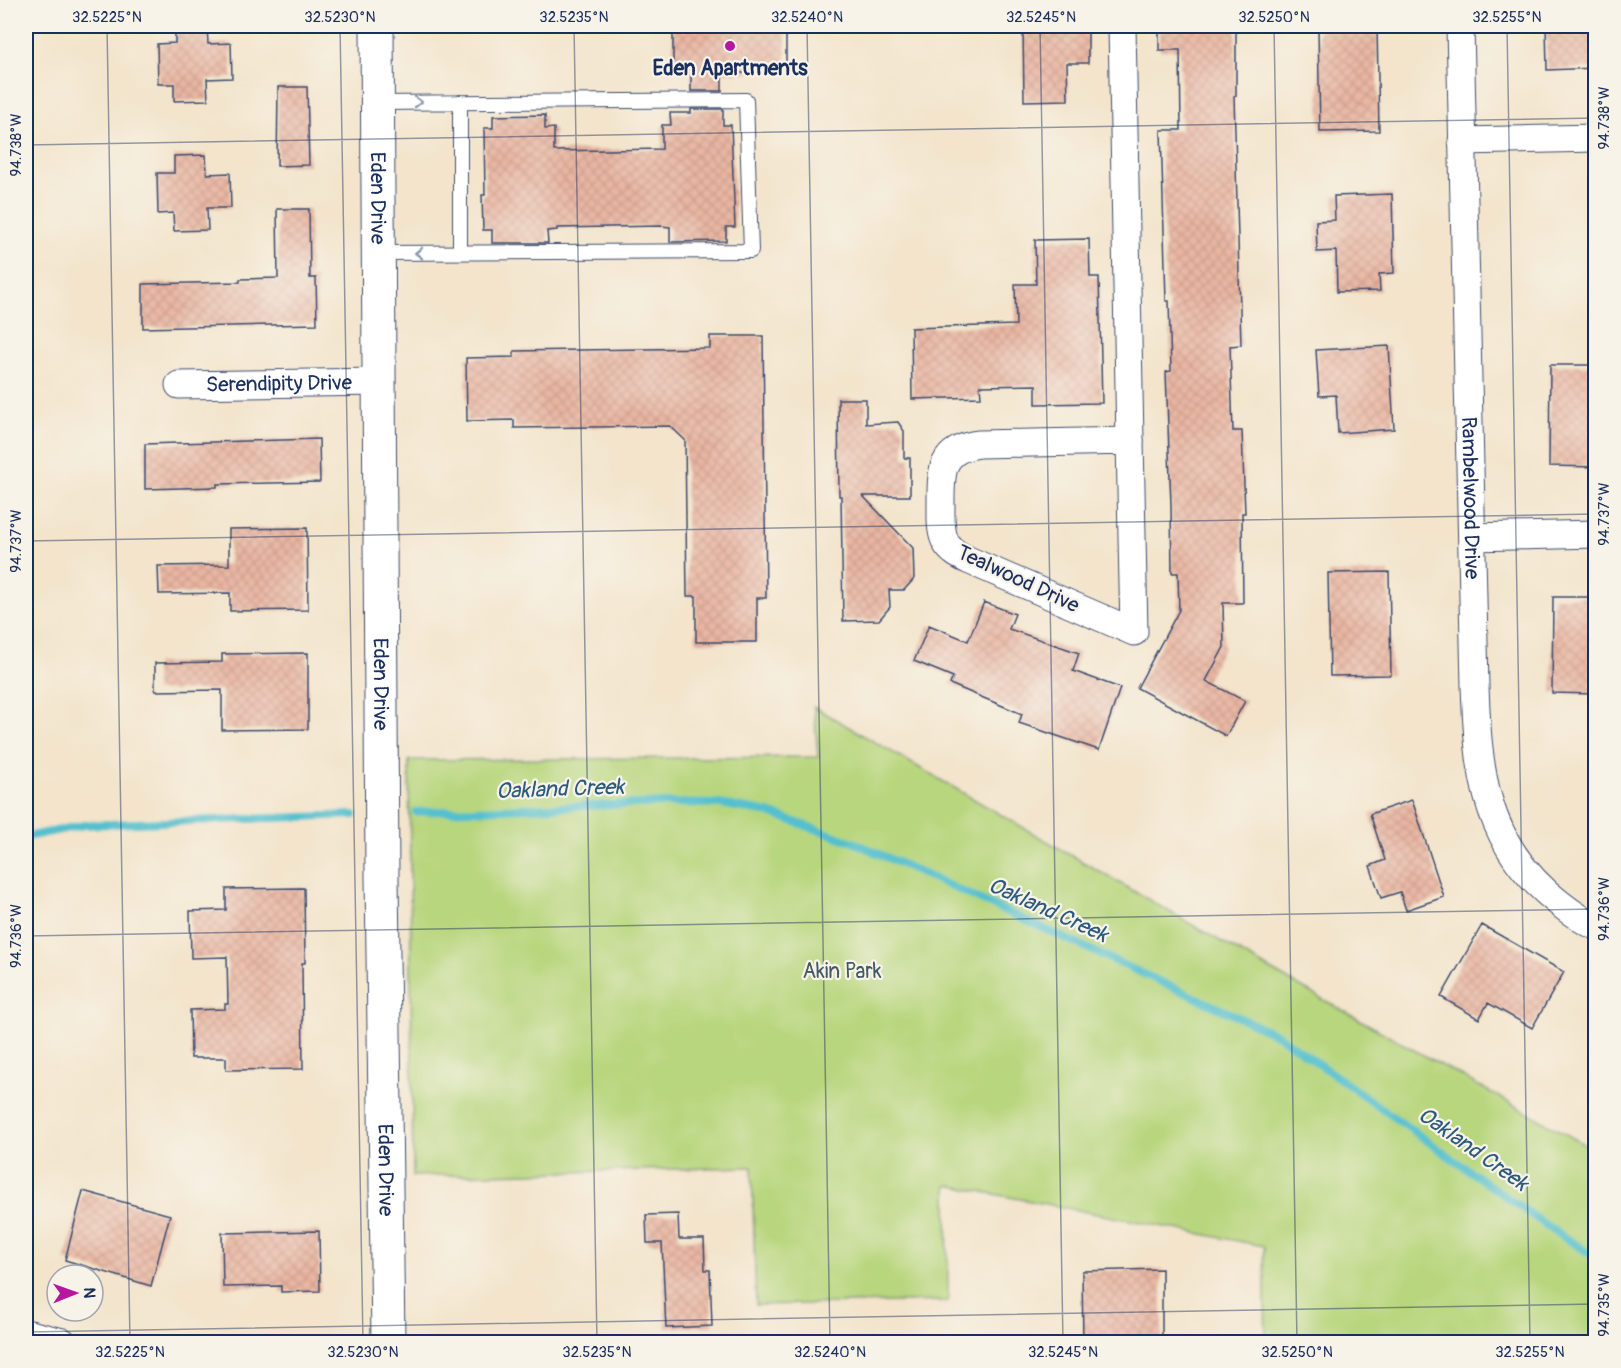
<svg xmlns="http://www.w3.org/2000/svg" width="1621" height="1368" font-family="Pangolin,sans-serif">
  <defs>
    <pattern id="building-cross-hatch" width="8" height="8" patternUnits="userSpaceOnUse" patternTransform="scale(1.5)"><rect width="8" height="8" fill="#eab6a2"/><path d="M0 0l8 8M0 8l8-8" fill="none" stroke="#c89d8e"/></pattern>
  </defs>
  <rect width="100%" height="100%" fill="#f7f3e8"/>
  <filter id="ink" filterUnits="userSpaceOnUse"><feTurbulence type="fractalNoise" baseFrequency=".0167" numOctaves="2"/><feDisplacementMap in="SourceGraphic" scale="12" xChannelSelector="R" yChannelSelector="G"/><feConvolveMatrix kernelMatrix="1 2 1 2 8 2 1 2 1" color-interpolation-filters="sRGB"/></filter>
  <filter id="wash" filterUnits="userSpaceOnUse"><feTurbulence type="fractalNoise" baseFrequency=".008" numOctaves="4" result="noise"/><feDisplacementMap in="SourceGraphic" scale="24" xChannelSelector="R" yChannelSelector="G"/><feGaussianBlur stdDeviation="1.35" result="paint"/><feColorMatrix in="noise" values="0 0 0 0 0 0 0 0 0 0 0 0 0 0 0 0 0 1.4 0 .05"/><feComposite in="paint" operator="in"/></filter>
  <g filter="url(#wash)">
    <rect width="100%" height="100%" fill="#f3e4cb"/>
    <path fill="#b8d67d" stroke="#6a826e" stroke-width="1.5" d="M814 707 1288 980 1591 1148H1595V1342H1266L1264 1246 947 1185 948 1301 756 1305 752 1167 413 1176 409 760 818 757Z"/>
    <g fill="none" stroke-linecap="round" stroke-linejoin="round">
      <path stroke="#54c0cd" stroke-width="8" d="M416 812 667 803 720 804 769 813 853 842 1278 1035 1554 1231 1596 1257
        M26 837 84 825 354 815"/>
    </g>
    <g id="blocks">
      <path fill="url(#building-cross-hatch)" d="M175 26H207L208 44 231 43 232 78 207 79 208 100 174 101V84H158L157 44 175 43Z
        M673 26H786V67L756 68V73H722V91H691V67L673 68Z
        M1023 26H1088V63H1067L1068 100 1024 101Z
        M1159 26H1236V96H1234L1241 345 1230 346 1233 431H1242L1245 513H1242L1243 603H1223L1224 647 1206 681 1245 701 1226 736 1137 688 1179 610 1178 573H1172L1171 505 1166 372 1171 371 1169 301H1166L1161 130H1181L1180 50H1159Z
        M1546 26H1594L1596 68 1547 70Z
        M1377 27 1379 131 1320 132 1318 28Z
        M278 87H307L309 165 277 166Z
        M691 109H723V125H731L735 227H726V241L670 242V227L661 226 557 228V230L547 231 548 243H492V230H483L482 195H485L484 128H493V116L545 115V129L554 128V151L662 149V125H671L670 113H691Z
        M206 155 207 174 230 173 231 208H207L208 230 174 231 173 213 158 214 157 173H174V156Z
        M1392 194 1394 273 1379 274 1380 291 1337 292 1336 251 1317 252 1316 221 1335 220 1334 196Z
        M277 209H309L310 278H316L317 324 143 328V284L240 282V279L278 278Z
        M1089 239 1090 277H1099L1102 403 1036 404V385L980 386 981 397 912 399 911 328 1016 325 1015 284H1036L1035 240Z
        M710 336H763L766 598H757V642H696V596H687L685 440 670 426 514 428V420L467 421 466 358 514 357V351L710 348Z
        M1389 346 1394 429 1338 433 1336 395 1319 396 1316 350Z
        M1550 365H1596V467L1549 466Z
        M838 399H866V424L898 422 904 431V458H910V496H863L913 548 914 579 904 590H889L890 607 879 620 843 621 841 496H839Z
        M319 439 320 482 217 484V487L145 489V444Z
        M307 528 308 610 230 611V593L159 594 158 566 229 565V529Z
        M1389 572 1391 675 1330 676 1328 573Z
        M1553 597H1596V694L1552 693Z
        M984 602 1015 614 1009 629 1079 653 1073 671 1120 688 1099 750 1019 723 1022 714 950 684 953 677 914 661 929 625 968 641Z
        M308 653V729L222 730V690L155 691V663L222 662V654Z
        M1412 800 1444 897 1406 910 1400 892 1381 898 1370 866 1385 860 1370 814Z
        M304 888 305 963H302L303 1069 226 1070V1058H191L190 1010 225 1009V1004H228L227 957 191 958 190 911 226 910V889Z
        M1482 925 1564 972 1532 1028 1488 1003 1479 1019 1441 997Z
        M83 1191 170 1215 151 1286 65 1260Z
        M678 1214 679 1239H704L705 1270H710L712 1326 666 1328 662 1243H647L646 1215Z
        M319 1231 320 1291 281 1292V1286L223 1287 222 1233Z
        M1162 1269V1340L1083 1341 1082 1271Z"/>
    </g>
  </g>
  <g filter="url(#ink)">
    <use href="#blocks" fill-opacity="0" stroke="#3b4a6e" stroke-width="1.5"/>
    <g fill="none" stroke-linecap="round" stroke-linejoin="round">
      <defs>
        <path id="lane" d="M460 102V252
          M378 103 746 100 751 251 378 253"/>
        <g id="street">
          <path d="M1122 26 1130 441"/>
          <path id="s1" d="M1460 26 1475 686C1478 766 1483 835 1546 892 1561 905 1578 919 1596 926"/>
          <path d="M1462 141 1596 138"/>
          <path id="s2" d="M179 385 379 382"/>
          <path d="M1130 441 1134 632 968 560C960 556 951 552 946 543 940 532 941 518 941 506 941 473 939 449 979 444Z"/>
          <path d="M1473 537 1596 534"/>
          <path d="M26 1333 63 1342"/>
        </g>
        <g id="secondary">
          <path id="s3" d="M377 26 382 877 388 1342"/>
        </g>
      </defs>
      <use href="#lane" stroke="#3b4a6e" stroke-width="16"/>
      <use href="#street" stroke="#3b4a6e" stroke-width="29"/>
      <use href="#secondary" stroke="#3b4a6e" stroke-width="35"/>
      <use href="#lane" stroke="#fff" stroke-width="14"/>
      <use href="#street" stroke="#fff" stroke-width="27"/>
      <use href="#secondary" stroke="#fff" stroke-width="33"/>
    </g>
    <defs><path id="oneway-chevron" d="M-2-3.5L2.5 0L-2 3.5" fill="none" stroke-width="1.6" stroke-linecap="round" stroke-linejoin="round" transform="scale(1.5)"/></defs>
    <g stroke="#8d97ae">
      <use href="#oneway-chevron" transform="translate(418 102)"/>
      <use href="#oneway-chevron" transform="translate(419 253) rotate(180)"/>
    </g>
  </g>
  <path fill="none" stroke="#1b2f5e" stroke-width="1.5" stroke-opacity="0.45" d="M107 26 130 1342M340 26 363 1342M574 26 597 1342M807 26 830 1342M1040 26 1063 1342M1274 26 1297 1342M1507 26 1530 1342M26 145 1596 118M26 541 1596 514M26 936 1596 909M26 1332 1596 1304"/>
  <circle fill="#b5179e" stroke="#f7f3e8" stroke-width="2" cx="730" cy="46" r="6"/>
  <g text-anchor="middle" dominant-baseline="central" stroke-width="4.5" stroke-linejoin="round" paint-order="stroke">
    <g font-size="21" font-weight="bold" fill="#1b2f5e" stroke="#f7f3e8">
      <text x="730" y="68">Eden Apartments</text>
    </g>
    <g font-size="21" fill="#1b2f5e" stroke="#f7f3e8">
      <text stroke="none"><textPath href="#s3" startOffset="172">Eden Drive</textPath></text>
      <text stroke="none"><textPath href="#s2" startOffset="100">Serendipity Drive</textPath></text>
      <text stroke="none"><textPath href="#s1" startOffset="472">Rambelwood Drive</textPath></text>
      <text transform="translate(1018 579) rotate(25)">Tealwood Drive</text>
      <text stroke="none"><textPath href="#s3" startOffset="658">Eden Drive</textPath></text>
      <text stroke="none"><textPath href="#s3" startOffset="1144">Eden Drive</textPath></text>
    </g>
    <g font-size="21" fill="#425966" stroke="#f7f3e8">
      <text x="842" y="971">Akin Park</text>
    </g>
    <g font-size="22" font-style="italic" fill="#2c5a7f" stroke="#f7f3e8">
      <text transform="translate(560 789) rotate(-2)">Oakland Creek</text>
      <text transform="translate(1048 910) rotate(24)">Oakland Creek</text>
      <text transform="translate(1473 1149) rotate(35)">Oakland Creek</text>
    </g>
  </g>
  <rect width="1621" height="1368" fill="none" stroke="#f7f3e8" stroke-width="66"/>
  <g transform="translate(75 1293) rotate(89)"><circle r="28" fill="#f7f3e8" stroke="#9fa5b1" stroke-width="1.5"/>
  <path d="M0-4.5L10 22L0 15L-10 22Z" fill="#b5179e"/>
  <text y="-9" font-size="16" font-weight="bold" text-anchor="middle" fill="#1b2f5e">N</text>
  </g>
  <rect x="33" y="33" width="1555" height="1302" fill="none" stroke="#1b2f5e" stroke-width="2"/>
  <g font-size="15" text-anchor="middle" fill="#1b2f5e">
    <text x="107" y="22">32.5225°N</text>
    <text x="340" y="22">32.5230°N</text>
    <text x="574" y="22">32.5235°N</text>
    <text x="807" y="22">32.5240°N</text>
    <text x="1041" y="22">32.5245°N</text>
    <text x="1274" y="22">32.5250°N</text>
    <text x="1507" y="22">32.5255°N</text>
    <text transform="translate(1604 118) rotate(-90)" y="5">94.738°W</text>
    <text transform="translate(16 145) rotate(-90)" y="5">94.738°W</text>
    <text transform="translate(1604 514) rotate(-90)" y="5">94.737°W</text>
    <text transform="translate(16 541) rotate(-90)" y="5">94.737°W</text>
    <text transform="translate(1604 909) rotate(-90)" y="5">94.736°W</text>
    <text transform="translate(16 936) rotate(-90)" y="5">94.736°W</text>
    <text transform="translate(1604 1305) rotate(-90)" y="5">94.735°W</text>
    <text x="130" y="1357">32.5225°N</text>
    <text x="363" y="1357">32.5230°N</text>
    <text x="597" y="1357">32.5235°N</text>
    <text x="830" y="1357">32.5240°N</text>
    <text x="1063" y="1357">32.5245°N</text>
    <text x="1297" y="1357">32.5250°N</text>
    <text x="1530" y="1357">32.5255°N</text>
  </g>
</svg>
